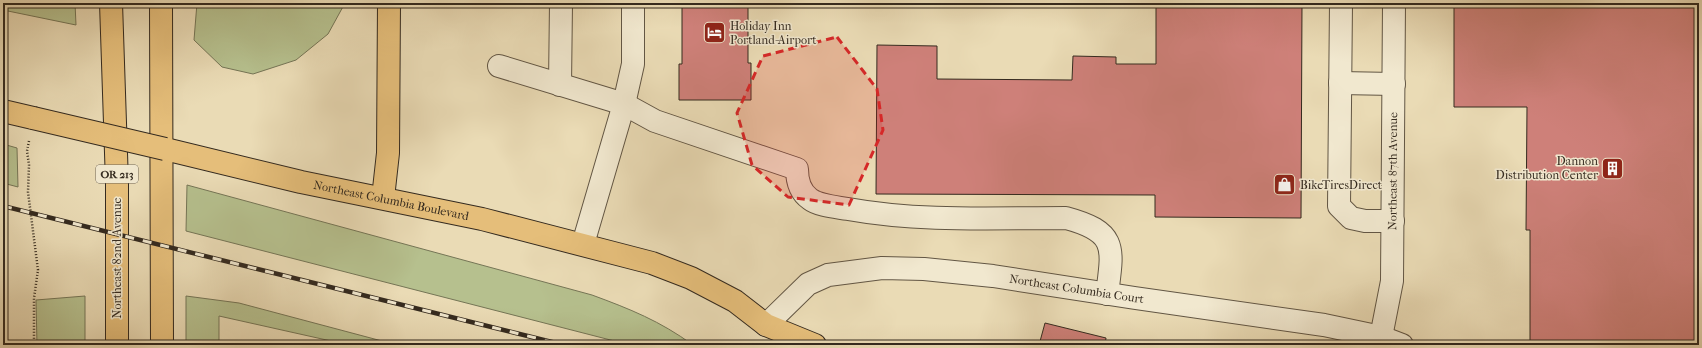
<svg xmlns="http://www.w3.org/2000/svg" width="1702" height="348" font-family="'IM FELL French Canon',serif">
  <rect width="100%" height="100%" fill="#eadbb5"/>
  <filter id="stains"><feTurbulence type="fractalNoise" baseFrequency=".005" numOctaves="4"/><feColorMatrix values="0 0 0 0 .2 0 0 0 0 .09 0 0 0 0 .02 0 0 0 .5 -.17"/></filter>
  <radialGradient id="worn" r=".72"><stop offset=".6" stop-color="#630" stop-opacity="0"/><stop offset="1" stop-color="#630" stop-opacity=".3"/></radialGradient>
  <path fill="#b6c08e" stroke="#757556" d="M3 3H75L76 25 3 10Z
    M197 3H345L328 34 296 60 253 74 222 67 194 40Z
    M3 144 17 148 18 187 3 183Z
    M187 185 592 295C630 309 660 321 693 345H630L186 231Z
    M85 296V345H37L36 300Z
    M186 296 239 303 397 345H349L219 316V345H186Z"/>
  <path fill="#ce8079" stroke="#342a1f" d="M682 3H748V63H751V100H679V64H682Z
    M1156 3H1302L1301 218 1155 217V195L876 194 877 45 937 46V79L1072 80 1073 56 1116 57V64H1156Z
    M1454 3H1699V342L1530 341V230H1526L1527 107H1454Z
    M1045 323 1106 338 1105 345H1039Z"/>
  <g fill="none" stroke-linecap="round" stroke-linejoin="round">
    <defs>
      <g id="minor">
        <path d="M1341 3 1339 206 1351 218 1365 221H1393"/>
        <path d="M499 66 624 104 655 121 797 169C797 180 800 192 810 199 819 206 837 207 848 209 920 222 993 218 1066 218 1118 232 1113 248 1107 294"/>
        <path d="M1340 83 1394 84"/>
        <path d="M560 85 561 3"/>
        <path d="M583 244 624 104 633 64V3"/>
        <path id="s1" d="M766 325 808 284 828 275 882 268 924 269 993 276 1135 298 1324 325 1381 337 1402 345"/>
        <path id="s2" d="M1381 337 1392 281 1394 3"/>
      </g>
      <g id="major">
        <path d="M111 3 117 183V345"/>
        <path d="M161 3 162 345"/>
        <path d="M3 111 33 118"/>
        <path id="s3" d="M165 149 301 182 482 219 652 263 691 278 735 301 766 325 815 345"/>
        <path d="M383 198 388 153 389 3"/>
      </g>
    </defs>
    <use href="#minor" stroke="#625644" stroke-width="24"/>
    <use href="#major" stroke="#342a1f" stroke-width="24"/>
    <path stroke="#342a1f" stroke-width="2.5" stroke-dasharray="1 2" stroke-linecap="butt" d="M29 141 27 151 29 165 28 192 38 270 34 298V345"/>
    <use href="#minor" stroke="#f1e8cf" stroke-width="22"/>
    <use href="#major" stroke="#e5be7a" stroke-width="22"/>
    <defs>
      <path id="rail" d="M3 206 564 345"/>
    </defs>
    <use href="#rail" stroke="#342a1f" stroke-width="4.5"/>
    <use href="#rail" stroke="#f1e8cf" stroke-width="3" stroke-dasharray="9" stroke-linecap="butt"/>
    <defs>
      <path id="major-bridge" d="M33 118 165 149"/>
    </defs>
    <use href="#major-bridge" stroke="#342a1f" stroke-width="24" stroke-linecap="butt"/>
    <use href="#major-bridge" stroke="#e5be7a" stroke-width="22"/>
  </g>
  <path fill="#d62828" fill-opacity="0.2" stroke="#d62828" stroke-width="3" stroke-dasharray="8 5" stroke-linejoin="round" d="M837 37 877 89 883 130 849 205 788 197 752 165 737 113 763 56Z"/>
  <defs>
    <symbol id="hotel-square" viewBox="-11 -11 22 22"><rect x="-9" y="-9" width="18" height="18" rx="4" fill="#8f2418" stroke="#f1e8cf"/><path d="M-6-4.5h1.5V1H6V5H4.5V3h-9V5H-6ZM-4 0a1.8 1.8 0 1 1 3.6 0ZM.5 0V-2.5h3Q6-2.5 6 0Z" fill="#fff"/></symbol>
    <symbol id="building-square" viewBox="-11 -11 22 22"><rect x="-9" y="-9" width="18" height="18" rx="4" fill="#8f2418" stroke="#f1e8cf"/><path d="M-4-6H4V6H1V3H-1V6H-4ZM-2.5-4.3h1.7v1.8h-1.7ZM.8-4.3h1.7v1.8H.8ZM-2.5-1h1.7V.8h-1.7ZM.8-1h1.7V.8H.8Z" fill="#fff"/></symbol>
    <symbol id="shop-square" viewBox="-11 -11 22 22"><rect x="-9" y="-9" width="18" height="18" rx="4" fill="#8f2418" stroke="#f1e8cf"/><path d="M-5-2.5h2.3a2.7 3.5 0 0 1 5.4 0H5L5.5 6h-11ZM-1.5-2.5h3a1.5 2.3 0 0 0-3 0Z" fill="#fff"/></symbol>
  </defs>
  <g fill-rule="evenodd">
    <use href="#hotel-square" x="702" y="20" width="25" height="25"/>
    <use href="#building-square" x="1600" y="156" width="25" height="25"/>
    <use href="#shop-square" x="1272" y="172" width="25" height="25"/>
  </g>
  <g text-anchor="middle" dominant-baseline="central" stroke-width="3" stroke-linejoin="round" paint-order="stroke">
    <rect fill="#f1e8cf" stroke="#6d6354" stroke-width="1" x="96" y="165" width="42" height="18" rx="3"/>
    <g font-size="11" font-weight="bold" fill="#342a1f">
      <text x="117" y="174">OR 213</text>
    </g>
    <g font-size="12" fill="#342a1f" stroke="#f1e8cf" text-anchor="start">
      <text x="730" y="26">Holiday Inn<tspan x="730" dy="14">Portland-Airport</tspan></text>
      <text x="1598" y="161" text-anchor="end">Dannon<tspan x="1598" dy="14">Distribution Center</tspan></text>
      <text x="1300" y="185">BikeTiresDirect</text>
    </g>
    <g font-size="12" fill="#342a1f" stroke="#f1e8cf">
      <text stroke="none"><textPath href="#s2" startOffset="167">Northeast 87th Avenue</textPath></text>
      <text stroke="none"><textPath href="#s3" startOffset="232">Northeast Columbia Boulevard</textPath></text>
      <text transform="translate(117 258) rotate(-90)">Northeast 82nd Avenue</text>
      <text stroke="none"><textPath href="#s1" startOffset="331">Northeast Columbia Court</textPath></text>
    </g>
  </g>
  <rect width="1702" height="348" fill="none" stroke="#eadbb5" stroke-width="16"/>
  <rect x="4" y="4" width="1694" height="340" fill="none" stroke="#342a1f" stroke-width="2"/>
  <rect x="8" y="8" width="1686" height="332" fill="none" stroke="#342a1f"/>
  <rect width="100%" height="100%" filter="url(#stains)"/>
  <rect width="100%" height="100%" fill="url(#worn)"/>
</svg>
